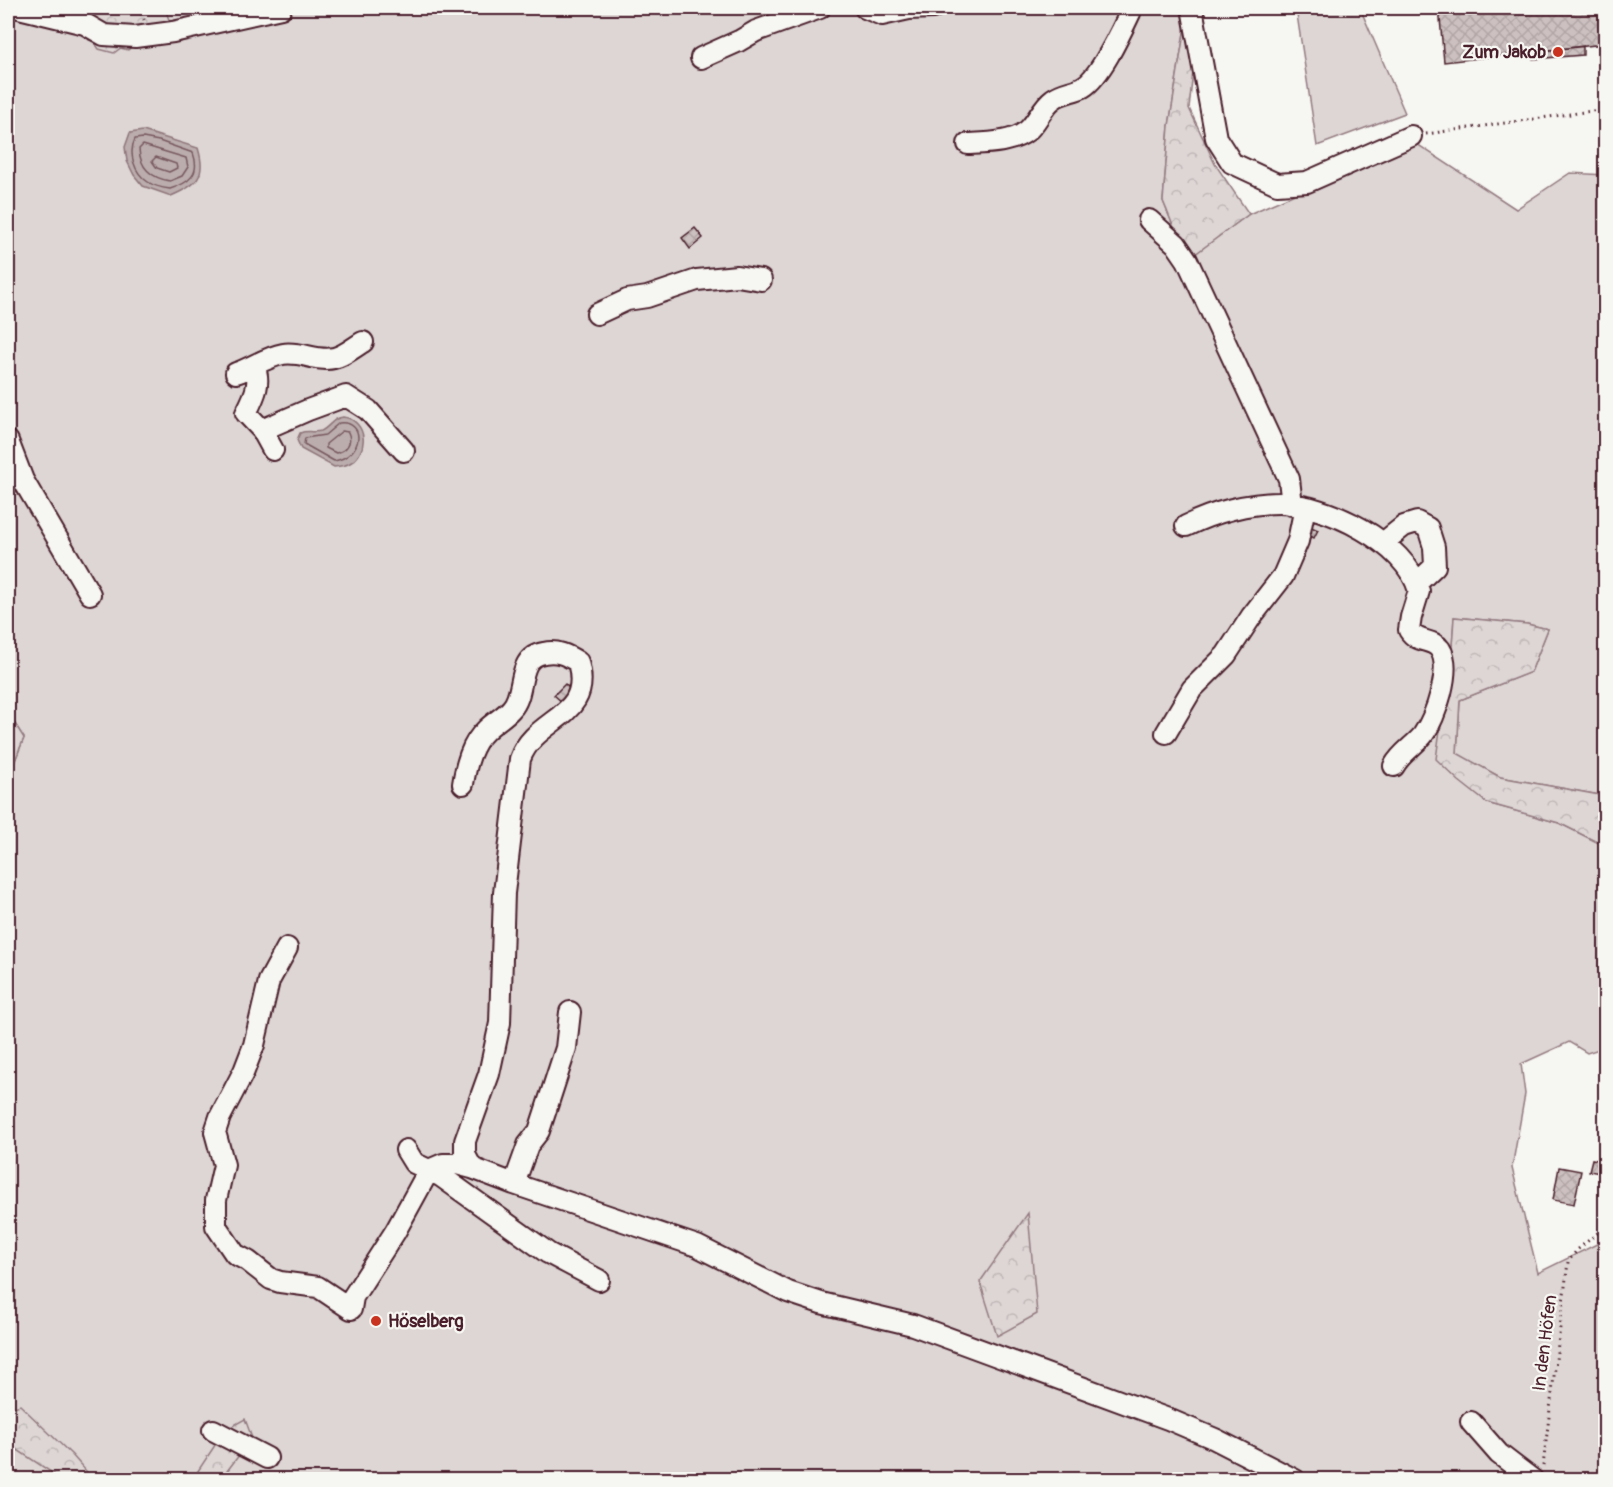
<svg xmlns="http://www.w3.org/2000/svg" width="1613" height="1487" font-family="Pangolin,sans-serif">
  <defs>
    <pattern id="forest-crowns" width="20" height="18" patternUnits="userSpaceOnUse" patternTransform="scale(1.5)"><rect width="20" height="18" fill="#ddd6d5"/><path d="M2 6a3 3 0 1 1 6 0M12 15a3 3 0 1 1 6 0" fill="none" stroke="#bfb7b7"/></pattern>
    <pattern id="building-cross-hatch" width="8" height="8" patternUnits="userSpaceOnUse" patternTransform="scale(1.5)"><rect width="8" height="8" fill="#ccc1c0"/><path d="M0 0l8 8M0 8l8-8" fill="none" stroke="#b1a5a5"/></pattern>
  </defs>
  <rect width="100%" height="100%" fill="#f6f6f2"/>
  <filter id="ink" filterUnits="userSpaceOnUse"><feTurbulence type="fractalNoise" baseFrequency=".0167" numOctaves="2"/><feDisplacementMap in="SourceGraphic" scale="12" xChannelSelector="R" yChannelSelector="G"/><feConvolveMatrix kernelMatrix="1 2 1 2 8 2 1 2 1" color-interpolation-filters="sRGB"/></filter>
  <g filter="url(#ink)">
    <path fill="#ddd6d5" stroke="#947a80" stroke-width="1.5" d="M8 8H67L89 40 128 50 162 20 159 8H1188L1169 126 1163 201 1187 259 1249 214 1414 142 1516 209 1570 173 1605 175V796L1500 777 1457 754 1460 700 1531 672 1548 629 1527 624 1454 617 1449 694 1440 730 1487 803 1559 823 1605 846V1047L1587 1053 1569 1042 1521 1064 1525 1094 1512 1168 1538 1273 1605 1240V1479H8V778L24 738 8 713Z
      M1296 8H1360L1405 113 1317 146Z"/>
    <path fill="url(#forest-crowns)" stroke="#947a80" stroke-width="1.5" d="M69 8H165L173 32 126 44 114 53 99 49Z
      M1188 8H1200L1189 108 1215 164 1249 214 1187 260 1163 201 1169 126Z
      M1454 617 1527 624 1548 629 1531 672 1460 700 1457 753 1500 777 1605 796V846L1559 823 1487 803 1459 781 1436 759 1440 730 1449 694Z
      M8 713 24 738 8 778Z
      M1028 1213 1037 1314 997 1336 980 1282Z
      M20 1405 72 1455 93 1479H59L57 1476 10 1445 8 1439V1409Z
      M245 1419 252 1438 221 1479 192 1480 225 1430Z"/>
    <path fill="#bbadae" stroke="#8e747a" stroke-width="1.5" d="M143 131 198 148C207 177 197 185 171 196L143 186 134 175 127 161 125 147 130 133Z
      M343 417C368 420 370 454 348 464 344 466 338 466 334 467L301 449 297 440 300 433C307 430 314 433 321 431 330 427 332 418 343 417Z"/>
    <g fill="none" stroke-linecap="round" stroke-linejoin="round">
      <path stroke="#77585f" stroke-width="1.5" d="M143 138 159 141 193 153C201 174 189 183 170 189 163 188 154 186 148 182 134 173 128 153 135 139Z
        M143 145 186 158 188 167 182 176 170 181C152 178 140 168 139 149Z
        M156 157 176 164 177 168 169 172 157 168 152 161Z
        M339 423C366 420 364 456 334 461L304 444 305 438 325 435Z
        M342 431 348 432C353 443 346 451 336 453L326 448V444Z"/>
    </g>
    <path fill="url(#building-cross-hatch)" stroke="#4a1f2b" stroke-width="1.5" d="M1439 8H1600L1604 44 1444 62Z
      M1583 46V55L1533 59 1532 52Z
      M695 228 703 238 690 249 682 238Z
      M1311 527 1318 530 1314 538 1307 534Z
      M565 684 574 693 563 703 554 695Z
      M1606 1154V1174L1589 1171 1592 1159 1602 1161Z
      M1559 1167 1581 1171 1574 1204 1553 1200Z"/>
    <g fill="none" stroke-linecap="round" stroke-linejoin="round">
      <defs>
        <path id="minor" d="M19 8 85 24
          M71 8 85 24 104 35 135 37 173 32 281 8
          M865 8 882 15 909 9 933 8
          M1192 8 1216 138 1232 163 1277 184 1307 182 1411 136
          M701 58 739 41 756 31 820 8
          M968 144C986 143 1012 143 1027 131 1037 123 1042 107 1053 99 1062 92 1073 92 1083 87 1101 76 1121 32 1130 13L1131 8
          M1149 220 1176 244 1187 260 1289 479 1292 505
          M597 314 627 300 647 297 697 280 737 276 761 280
          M254 366C262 383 254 397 246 413L262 430 273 450
          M236 373C252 368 266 357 283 354 301 351 317 362 334 358 344 356 354 347 363 342
          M262 430 308 410 346 396 368 410 404 451
          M8 441 23 480 90 594
          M1186 526C1214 512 1248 503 1279 503 1326 504 1406 542 1419 591L1411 617 1409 630C1418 644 1432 638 1440 649 1453 669 1435 718 1423 735 1414 746 1401 753 1394 766
          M1389 538 1404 526 1417 522 1428 528 1434 547 1435 566 1417 583
          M1166 733 1192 689 1226 655 1251 617 1283 576 1298 541 1305 507
          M463 784C466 765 471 744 486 730 494 722 504 717 511 709 527 693 515 657 544 653 557 650 567 655 578 662 594 719 535 716 520 759L504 893 500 1023 489 1074 465 1141V1155L472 1168
          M287 948 269 981 254 1045 244 1071 220 1117 215 1132 224 1165 216 1200V1226L235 1254 248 1261 271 1279 280 1282 318 1287 351 1309 353 1297 395 1232 429 1170 414 1163 406 1150
          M514 1184 528 1145 539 1131 566 1048 570 1012
          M599 1280 548 1253 442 1177 429 1170 443 1164H457L472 1168 514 1184 697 1246 788 1292 821 1303 913 1325 1168 1419 1215 1439 1295 1480
          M1471 1422 1499 1454 1533 1480
          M213 1430 267 1458"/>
      </defs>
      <use href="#minor" stroke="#4a1f2b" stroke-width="24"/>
      <path stroke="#4a1f2b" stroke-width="3" stroke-dasharray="1.5 4.5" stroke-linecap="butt" d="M139 8 144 20
        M1426 134 1606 109
        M8 733 11 740 8 750
        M1543 1466 1568 1262 1577 1250 1606 1226"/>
      <use href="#minor" stroke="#f6f6f2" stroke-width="20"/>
    </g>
  </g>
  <g fill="#c8321e" stroke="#f6f6f2" stroke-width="2">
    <circle cx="1558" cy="52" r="6"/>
    <circle cx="376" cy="1321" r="6"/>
  </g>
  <g text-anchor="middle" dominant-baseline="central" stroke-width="4.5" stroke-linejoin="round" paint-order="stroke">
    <g font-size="18" font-weight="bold" fill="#4a1f2b" stroke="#f6f6f2" text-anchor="end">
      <text x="1546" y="52">Zum Jakob</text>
      <text x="388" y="1321" text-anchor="start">Höselberg</text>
    </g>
    <g font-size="18" fill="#4a1f2b" stroke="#f6f6f2">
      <text transform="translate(1545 1343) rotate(-83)">In den Höfen</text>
    </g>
  </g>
  <rect width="1613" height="1487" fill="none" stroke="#f6f6f2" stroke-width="30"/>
  <rect x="15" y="15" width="1583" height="1457" fill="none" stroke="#4a1f2b" stroke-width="2" filter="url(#ink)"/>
</svg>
